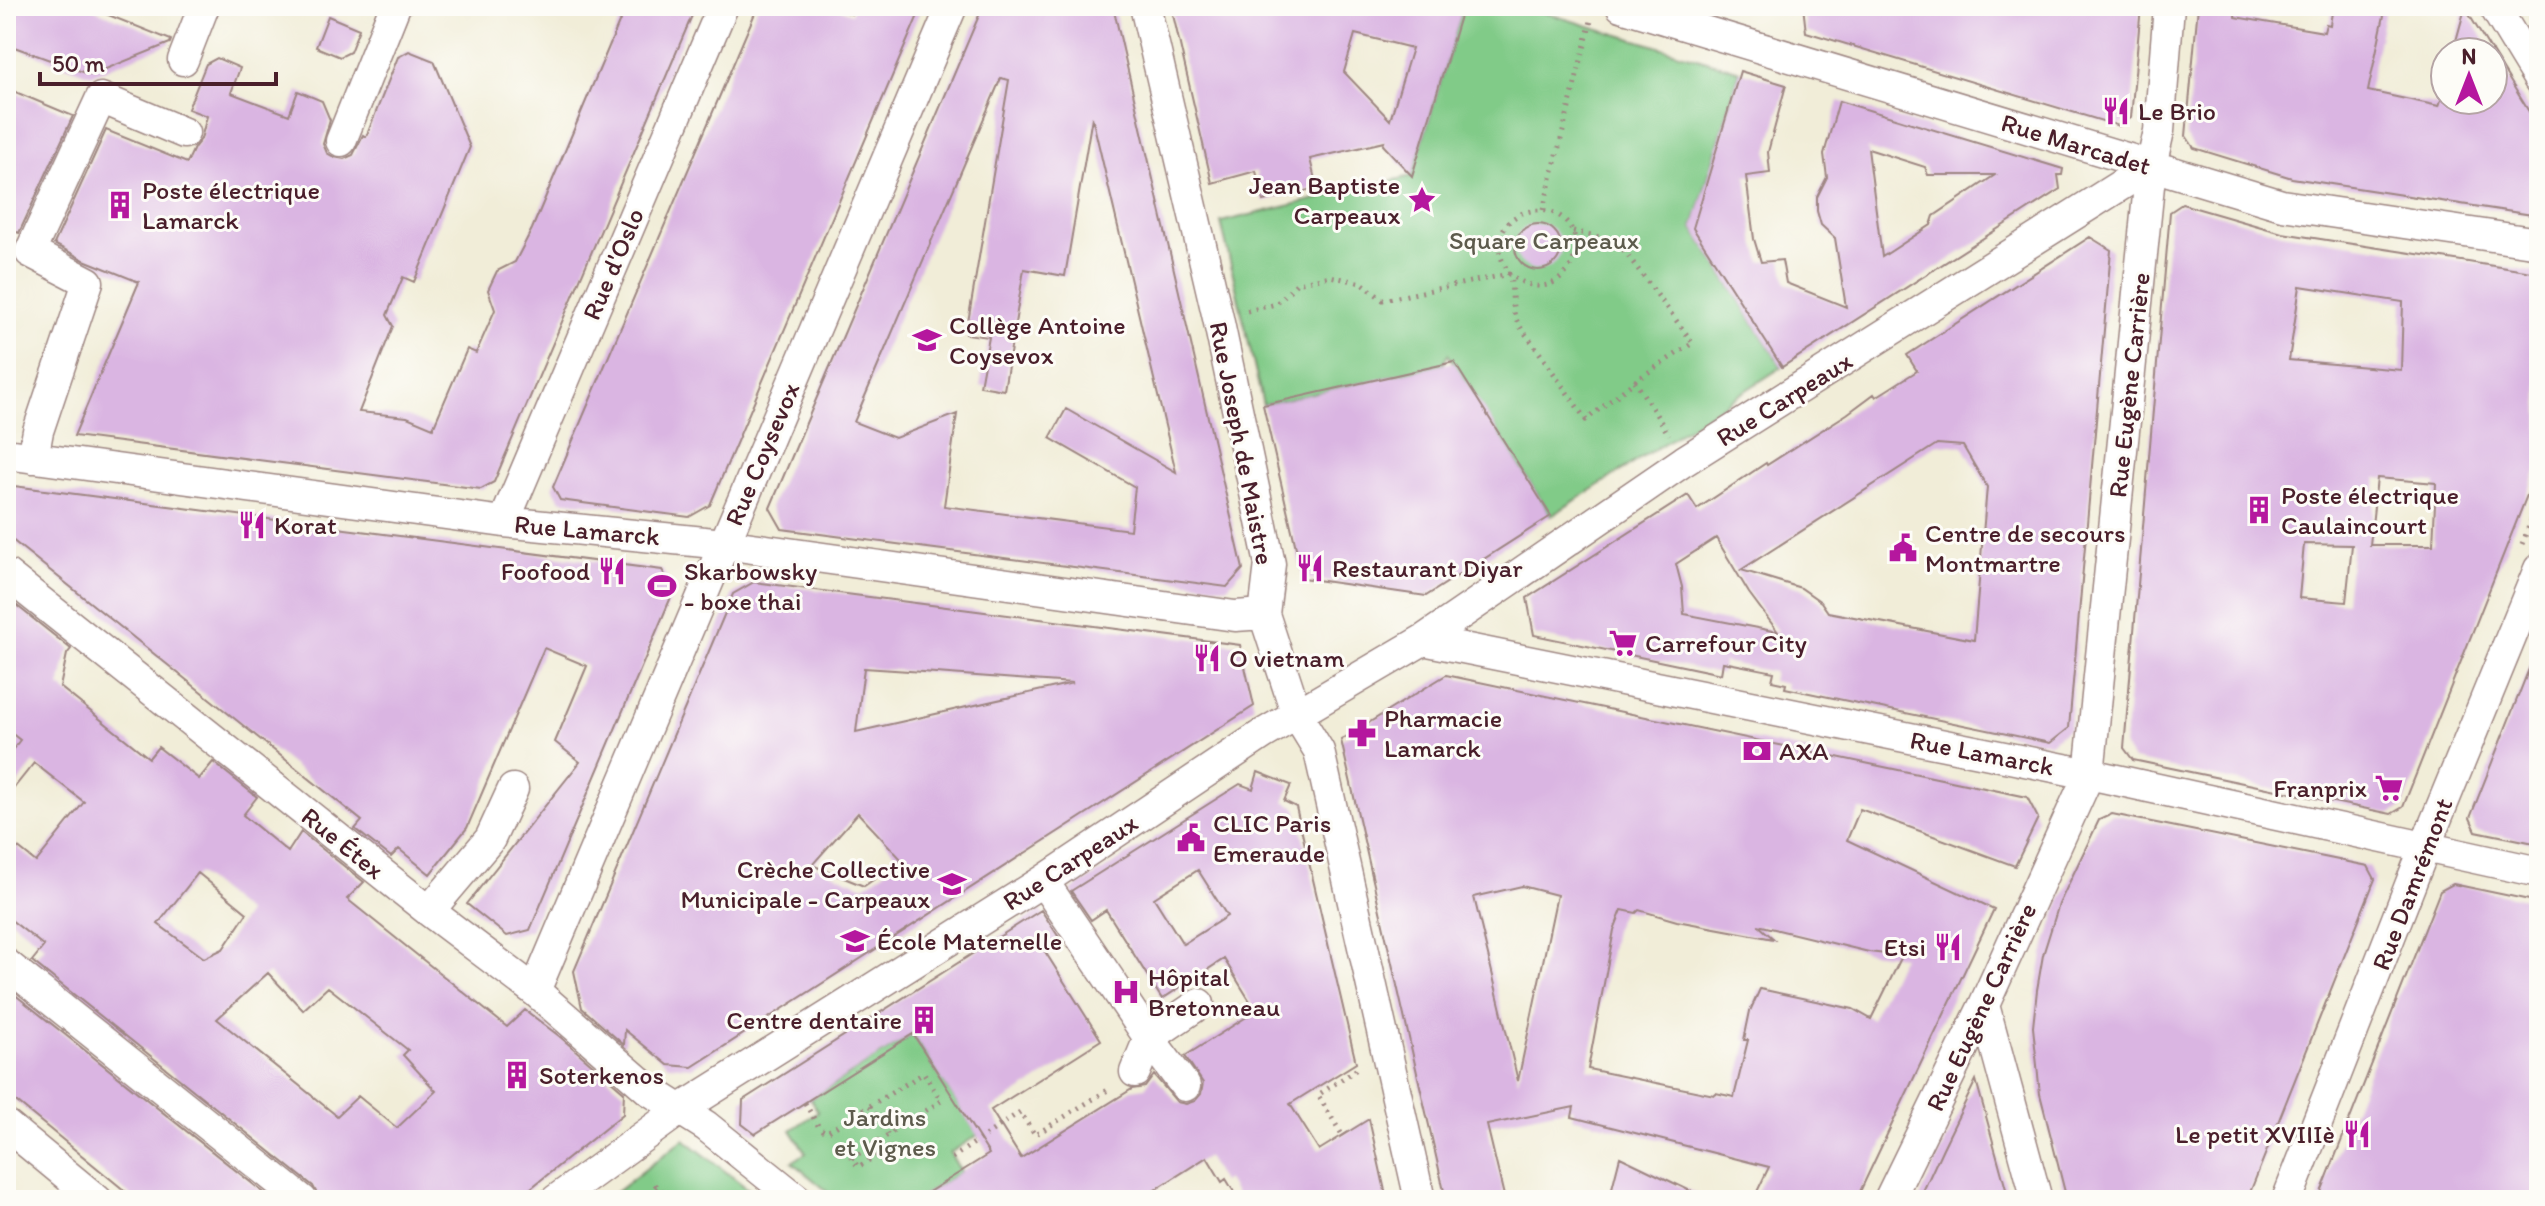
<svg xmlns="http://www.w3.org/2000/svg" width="2545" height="1206" font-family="Itim,sans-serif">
  <rect width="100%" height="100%" fill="#fdfcf7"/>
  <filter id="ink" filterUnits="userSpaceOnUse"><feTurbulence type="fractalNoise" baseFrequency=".0125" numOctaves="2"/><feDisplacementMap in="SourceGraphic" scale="16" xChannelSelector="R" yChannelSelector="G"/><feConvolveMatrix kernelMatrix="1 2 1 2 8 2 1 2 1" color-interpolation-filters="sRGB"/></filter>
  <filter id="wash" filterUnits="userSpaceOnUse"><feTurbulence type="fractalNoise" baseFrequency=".006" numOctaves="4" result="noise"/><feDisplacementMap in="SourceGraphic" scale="32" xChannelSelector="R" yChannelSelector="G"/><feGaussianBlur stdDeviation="1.8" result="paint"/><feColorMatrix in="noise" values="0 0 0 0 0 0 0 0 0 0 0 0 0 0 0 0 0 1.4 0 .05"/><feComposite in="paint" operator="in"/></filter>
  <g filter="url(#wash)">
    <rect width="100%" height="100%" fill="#f1edd8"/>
    <path fill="#81cb88" stroke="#66755a" stroke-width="2" d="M1463 6H1522L1740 71 1693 228 1782 367 1551 516 1448 354 1443 365 1263 405 1221 222 1412 176Z
      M913 1034 978 1135 950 1153 961 1172 916 1200H838L792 1162 806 1153 791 1130 818 1112 811 1099Z
      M684 1139 762 1200H606Z"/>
    <g id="blocks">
      <path fill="#dab5e2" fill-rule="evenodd" d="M6 6H86L171 40 170 43 91 75 6 44Z
        M626 6H696L494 482 481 489 74 436 139 282 84 260 54 244 106 130 187 163 194 148 201 139 207 116 188 109 206 64 217 58 240 68 231 93 289 115 298 91 322 101 330 120 323 144 327 153 334 157 344 159 353 155 363 135 366 137 398 57 409 51 434 61 470 147 414 282 403 277 387 315 393 326 359 412 407 417 433 428 467 349 476 353 495 310 488 290 497 271 515 262 532 229Z
        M758 6H832L851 14 855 6H922L710 505 689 517 560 500 553 487Z
        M983 6H1113L1243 569 1227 587 782 529 770 508ZM1001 78 1009 80 966 334 989 337 980 386 1004 390 1024 269 1065 276 1092 117 1176 472 1066 409 1050 438 1135 487 1130 530 944 506 957 414 895 438 854 422Z
        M1171 6H1463L1412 176 1383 145 1384 142 1310 159 1317 188 1263 201 1256 171 1212 183ZM1355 34 1412 48 1390 120 1344 72Z
        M1803 6H2141L2131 118 2119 126 1806 32Z
        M2198 6H2236L2235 17 2324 32 2326 24 2330 25 2333 6H2386L2368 91 2439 106 2441 100H2493V53L2539 128V216L2292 178 2194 148 2186 136Z
        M2465 8 2492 52H2453Z
        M328 16 359 29 350 52 340 57 316 47Z
        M1740 71 1786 85 1768 152 1770 173 1746 176 1754 239 1761 262 1782 260 1786 283 1846 307 1835 238 1821 225 1817 211V197L1827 177 1824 154 1839 101 2063 169 2062 175H2058L2060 189 1782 367 1693 228ZM1868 149 1925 167 1928 175H1995L1934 216 1931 225 1882 257Z
        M6 88 73 116 19 233 6 228Z
        M2182 204 2282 233 2539 273V465L2403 807 2391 814 2133 760 2124 748 2170 212ZM2300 286 2403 302 2401 370 2289 360ZM2377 478 2436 483 2433 545H2370ZM2304 544 2352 545 2346 602 2299 598Z
        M1515 247a23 23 0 1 1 46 0a23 23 0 1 1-46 0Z
        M2090 237 2111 250 2069 728 2050 743 1785 688 1786 684 1772 681 1774 672 1723 662 1721 674 1534 635 1527 598 1688 495 1697 509 1766 463 1767 465 1847 414 1874 394 1876 397 1917 371 1907 355ZM1937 444 1963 446 1987 487 1974 640 1828 612 1821 602 1801 588 1741 570ZM1716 538 1749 593 1778 632 1684 614 1682 587 1676 564Z
        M1454 362 1551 516 1426 596 1303 578 1263 405Z
        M6 485 662 570 674 590 530 930 507 936 467 904 580 762 555 742 587 666 544 648 467 828 430 874 399 849 391 857 355 829 362 821 6 535Z
        M754 582 1240 645 1254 706 692 1067 668 1065 625 1030 624 1045 582 1008 574 971 733 594ZM864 668 909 671 1073 683 856 732ZM858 813 902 860 864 886 812 865Z
        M6 597 71 649 67 654 60 687 149 758 158 747 199 779 213 762 257 797 243 815 288 852 301 832 364 882 347 899 507 1027 525 1010 559 1036 624 1092 623 1114 516 1200H320L313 1186 32 961 44 946 6 916V838L36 862 84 802 34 763 6 798V758L20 740 6 729ZM198 873 247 913 223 949 204 958 158 924ZM268 973 303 1010 328 987 408 1050 403 1055 436 1091 397 1128 358 1096 337 1116 217 1019Z
        M2538 646 2539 647V844L2476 831 2470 818Z
        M1446 675 2027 797 2038 818 2015 866 1860 809 1847 840 1994 909 1856 1200H1753L1769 1167 1572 1117 1574 1107 1487 1125 1505 1200H1446L1341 740ZM1522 886 1557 895 1518 1081 1474 897ZM1622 910 1636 913 1639 910 1677 921 1774 939 1758 925 1869 952 1902 956 1871 1019 1853 1009 1760 989 1750 1011 1744 1040H1748L1734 1097 1716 1093 1714 1095 1588 1069 1614 930Z
        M1258 772 1291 785 1284 801 1296 807 1356 1063 1290 1104 1319 1150 1369 1119 1387 1200H1239L1226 1179 1222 1182 1207 1157 1139 1200H916L989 1154 913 1034 755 1134 742 1124 743 1100 1041 910 1060 939 1044 950 1101 1040 991 1110 1021 1158 1132 1089 1145 1087 1154 1075 1177 1102 1186 1104 1195 1101 1201 1094 1203 1083 1185 1056 1256 1011 1224 959 1162 999 1106 910 1091 920 1071 891 1240 784 1253 789ZM1198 870 1227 916 1183 944 1154 898Z
        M2112 814 2368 866 2375 879 2247 1200H2067L2040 1094 2033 1027 2037 990 2043 955 2059 904 2099 820Z
        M2453 884 2539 902V956L2533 981 2539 982V1200H2318L2440 891Z
        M9 990 273 1200H136L6 1093V994Z
        M1976 1080 2009 1200H1919L1943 1148Z
        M1620 1157 1709 1200H1609Z"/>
    </g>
  </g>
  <g filter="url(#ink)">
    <use href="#blocks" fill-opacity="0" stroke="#9e8682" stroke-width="2"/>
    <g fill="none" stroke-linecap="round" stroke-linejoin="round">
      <defs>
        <path id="minor" d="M1145 6 1218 318 1270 564 1264 614 1297 715 1319 751 1420 1200
          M1621 6 2282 205 2539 243
          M2494 6 2539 80
          M183 60 204 6
          M341 141 395 6
          M6 454 504 522 724 544 1235 616 1264 614
          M33 458 38 431 88 282 30 252 101 98 184 133
          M504 522 723 6
          M6 574 429 911 535 991 649 1090 706 1126 798 1200
          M1423 640 2089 774 2539 872
          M1043 881 1149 1038 1199 1004
          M429 911 490 839 513 789
          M6 964 302 1200
          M535 991 952 6
          M1984 1005 2037 1200
          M1149 1038 1185 1086
          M1135 1072 1149 1038
          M6 1125 97 1200
          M556 1200 681 1109 1043 881 1263 734 1423 640 1684 461 2151 166
          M1889 1200 1984 1005 2089 774 2151 166 2159 131 2169 6
          M2287 1200 2425 847 2539 569"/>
      </defs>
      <use href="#minor" stroke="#9e8682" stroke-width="33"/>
      <path stroke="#9e8682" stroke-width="5" stroke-dasharray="2 6" stroke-linecap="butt" d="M1543 210 1592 17
        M1573 231 1617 241 1693 343 1635 381
        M1247 311 1276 304 1297 283 1330 276 1362 283 1383 300 1509 274C1518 280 1526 285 1537 286 1563 287 1581 260 1574 235 1561 195 1497 206 1499 249 1500 260 1507 267 1510 277 1513 290 1511 307 1516 319 1521 330 1531 340 1537 349 1553 373 1570 396 1586 420L1635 381 1669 435
        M2522 544 2539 500
        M805 1103 820 1129 827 1132 924 1073 941 1101 852 1158 858 1167 895 1144
        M870 1106 888 1135
        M1341 1133 1318 1095 1357 1069
        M952 1158 1020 1112 1035 1135 1111 1088
        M645 1200 656 1186 673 1200"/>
      <use href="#minor" stroke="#fff" stroke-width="30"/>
    </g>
  </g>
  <defs>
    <symbol id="restaurant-bare" viewBox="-9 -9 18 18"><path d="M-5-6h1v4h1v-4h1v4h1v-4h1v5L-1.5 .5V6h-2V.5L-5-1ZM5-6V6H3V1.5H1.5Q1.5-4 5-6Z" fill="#b5179e" stroke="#fdfcf7" stroke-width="2.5" paint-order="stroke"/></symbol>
    <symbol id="sight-bare" viewBox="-9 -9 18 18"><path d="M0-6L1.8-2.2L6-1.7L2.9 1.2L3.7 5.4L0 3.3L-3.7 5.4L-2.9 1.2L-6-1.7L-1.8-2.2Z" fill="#b5179e" stroke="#fdfcf7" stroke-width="2.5" paint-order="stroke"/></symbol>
    <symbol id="building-bare" viewBox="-9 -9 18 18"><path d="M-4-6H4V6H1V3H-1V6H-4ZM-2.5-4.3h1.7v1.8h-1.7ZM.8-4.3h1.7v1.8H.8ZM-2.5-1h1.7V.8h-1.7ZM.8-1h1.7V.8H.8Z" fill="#b5179e" stroke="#fdfcf7" stroke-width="2.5" paint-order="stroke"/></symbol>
    <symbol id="school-bare" viewBox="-9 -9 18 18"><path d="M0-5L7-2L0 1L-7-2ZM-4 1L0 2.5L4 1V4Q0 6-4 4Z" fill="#b5179e" stroke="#fdfcf7" stroke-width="2.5" paint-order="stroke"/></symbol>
    <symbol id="civic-bare" viewBox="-9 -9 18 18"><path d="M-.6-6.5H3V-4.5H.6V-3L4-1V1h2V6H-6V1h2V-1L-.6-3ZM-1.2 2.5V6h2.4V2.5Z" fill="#b5179e" stroke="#fdfcf7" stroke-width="2.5" paint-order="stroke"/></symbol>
    <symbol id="stadium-bare" viewBox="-9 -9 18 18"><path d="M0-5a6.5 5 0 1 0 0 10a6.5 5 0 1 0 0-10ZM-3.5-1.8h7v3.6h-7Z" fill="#b5179e" stroke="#fdfcf7" stroke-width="2.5" paint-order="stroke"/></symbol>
    <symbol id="supermarket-bare" viewBox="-9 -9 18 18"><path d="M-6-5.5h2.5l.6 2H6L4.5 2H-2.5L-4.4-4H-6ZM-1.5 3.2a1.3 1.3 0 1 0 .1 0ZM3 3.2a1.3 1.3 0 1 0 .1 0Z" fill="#b5179e" stroke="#fdfcf7" stroke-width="2.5" paint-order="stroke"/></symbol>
    <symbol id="pharmacy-bare" viewBox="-9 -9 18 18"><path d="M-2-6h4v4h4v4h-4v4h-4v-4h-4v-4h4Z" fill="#b5179e" stroke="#fdfcf7" stroke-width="2.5" paint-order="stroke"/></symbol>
    <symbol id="bank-bare" viewBox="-9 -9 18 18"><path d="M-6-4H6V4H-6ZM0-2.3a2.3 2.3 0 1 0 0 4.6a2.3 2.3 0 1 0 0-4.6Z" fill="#b5179e" stroke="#fdfcf7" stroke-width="2.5" paint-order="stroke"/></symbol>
    <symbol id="hospital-bare" viewBox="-9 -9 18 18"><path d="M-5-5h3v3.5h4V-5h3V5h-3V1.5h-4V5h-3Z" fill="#b5179e" stroke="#fdfcf7" stroke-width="2.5" paint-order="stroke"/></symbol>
  </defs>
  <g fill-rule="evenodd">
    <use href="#restaurant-bare" x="2096" y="91" width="40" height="40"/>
    <use href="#sight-bare" x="1402" y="180" width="40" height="40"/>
    <use href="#building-bare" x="100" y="185" width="40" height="40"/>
    <use href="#school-bare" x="907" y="320" width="40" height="40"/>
    <use href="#building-bare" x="2239" y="490" width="40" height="40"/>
    <use href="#restaurant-bare" x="232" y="505" width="40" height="40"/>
    <use href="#civic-bare" x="1883" y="528" width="40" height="40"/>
    <use href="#restaurant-bare" x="1290" y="548" width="40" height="40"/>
    <use href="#restaurant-bare" x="592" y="551" width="40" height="40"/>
    <use href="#stadium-bare" x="642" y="566" width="40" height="40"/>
    <use href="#supermarket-bare" x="1603" y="623" width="40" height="40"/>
    <use href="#restaurant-bare" x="1187" y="638" width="40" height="40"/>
    <use href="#pharmacy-bare" x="1342" y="713" width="40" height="40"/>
    <use href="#bank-bare" x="1737" y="731" width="40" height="40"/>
    <use href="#supermarket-bare" x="2369" y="768" width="40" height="40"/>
    <use href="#civic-bare" x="1171" y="818" width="40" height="40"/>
    <use href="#school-bare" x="932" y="864" width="40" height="40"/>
    <use href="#school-bare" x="835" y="921" width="40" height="40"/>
    <use href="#restaurant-bare" x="1928" y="927" width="40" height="40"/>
    <use href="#hospital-bare" x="1106" y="972" width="40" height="40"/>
    <use href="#building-bare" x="904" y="1000" width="40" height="40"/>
    <use href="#building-bare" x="497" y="1055" width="40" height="40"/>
    <use href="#restaurant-bare" x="2337" y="1114" width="40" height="40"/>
  </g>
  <g text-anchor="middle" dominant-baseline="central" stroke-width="6" stroke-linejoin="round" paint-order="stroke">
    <g font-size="26" fill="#4a1f2b" stroke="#fdfcf7" text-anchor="start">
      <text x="2138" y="111">Le Brio</text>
      <text x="1400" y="185" text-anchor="end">Jean Baptiste<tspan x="1400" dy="30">Carpeaux</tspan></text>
      <text x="142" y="190">Poste électrique<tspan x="142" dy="30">Lamarck</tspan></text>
      <text x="949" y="325">Collège Antoine<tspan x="949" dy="30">Coysevox</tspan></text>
      <text x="2281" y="495">Poste électrique<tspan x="2281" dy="30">Caulaincourt</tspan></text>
      <text x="274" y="525">Korat</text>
      <text x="1925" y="533">Centre de secours<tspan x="1925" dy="30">Montmartre</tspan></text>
      <text x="1332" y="568">Restaurant Diyar</text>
      <text x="590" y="571" text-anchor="end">Foofood</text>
      <text x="684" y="571">Skarbowsky<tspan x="684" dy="30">- boxe thai</tspan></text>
      <text x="1645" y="643">Carrefour City</text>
      <text x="1229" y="658">O vietnam</text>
      <text x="1384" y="718">Pharmacie<tspan x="1384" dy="30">Lamarck</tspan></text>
      <text x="1779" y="751">AXA</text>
      <text x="2367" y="788" text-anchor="end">Franprix</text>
      <text x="1213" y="823">CLIC Paris<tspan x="1213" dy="30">Emeraude</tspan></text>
      <text x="930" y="869" text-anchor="end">Crèche Collective<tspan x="930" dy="30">Municipale - Carpeaux</tspan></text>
      <text x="877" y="941">École Maternelle</text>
      <text x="1926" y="947" text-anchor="end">Etsi</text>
      <text x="1148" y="977">Hôpital<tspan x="1148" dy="30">Bretonneau</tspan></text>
      <text x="902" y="1020" text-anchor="end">Centre dentaire</text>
      <text x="539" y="1075">Soterkenos</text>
      <text x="2335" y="1134" text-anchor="end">Le petit XVIIIè</text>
    </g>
    <g font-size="26" fill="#4a1f2b" stroke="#fdfcf7">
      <text transform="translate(2076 144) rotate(17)">Rue Marcadet</text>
      <text transform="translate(613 264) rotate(-67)">Rue d'Oslo</text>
      <text transform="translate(2129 385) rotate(-84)">Rue Eugène Carrière</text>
      <text transform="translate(1784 399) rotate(-32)">Rue Carpeaux</text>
      <text transform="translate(1242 443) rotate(79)">Rue Joseph de Maistre</text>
      <text transform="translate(762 454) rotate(-67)">Rue Coysevox</text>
      <text transform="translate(587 530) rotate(5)">Rue Lamarck</text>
      <text transform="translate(1982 753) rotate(11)">Rue Lamarck</text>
      <text transform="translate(343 843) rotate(39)">Rue Étex</text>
      <text transform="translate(1070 862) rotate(-33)">Rue Carpeaux</text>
      <text transform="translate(2412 884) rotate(-69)">Rue Damrémont</text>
      <text transform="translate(1981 1007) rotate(-65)">Rue Eugène Carrière</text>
    </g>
    <g font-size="26" fill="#5d5b4c" stroke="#fdfcf7">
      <text x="1544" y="240">Square Carpeaux</text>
      <text x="885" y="1117">Jardins<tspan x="885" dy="30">et Vignes</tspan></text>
    </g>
  </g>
  <rect width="2545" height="1206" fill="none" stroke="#fdfcf7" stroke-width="32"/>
  <g transform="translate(2469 76)"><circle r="38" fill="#fdfcf7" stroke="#b5a4a5" stroke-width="2"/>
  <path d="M0-6L14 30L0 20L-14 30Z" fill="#b5179e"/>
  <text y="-12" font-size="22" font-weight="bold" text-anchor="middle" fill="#4a1f2b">N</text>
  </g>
  <path d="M40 72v12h236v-12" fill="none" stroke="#4a1f2b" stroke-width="4"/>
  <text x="52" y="72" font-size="24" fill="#4a1f2b" stroke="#fdfcf7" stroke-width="6" paint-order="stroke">50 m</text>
</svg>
